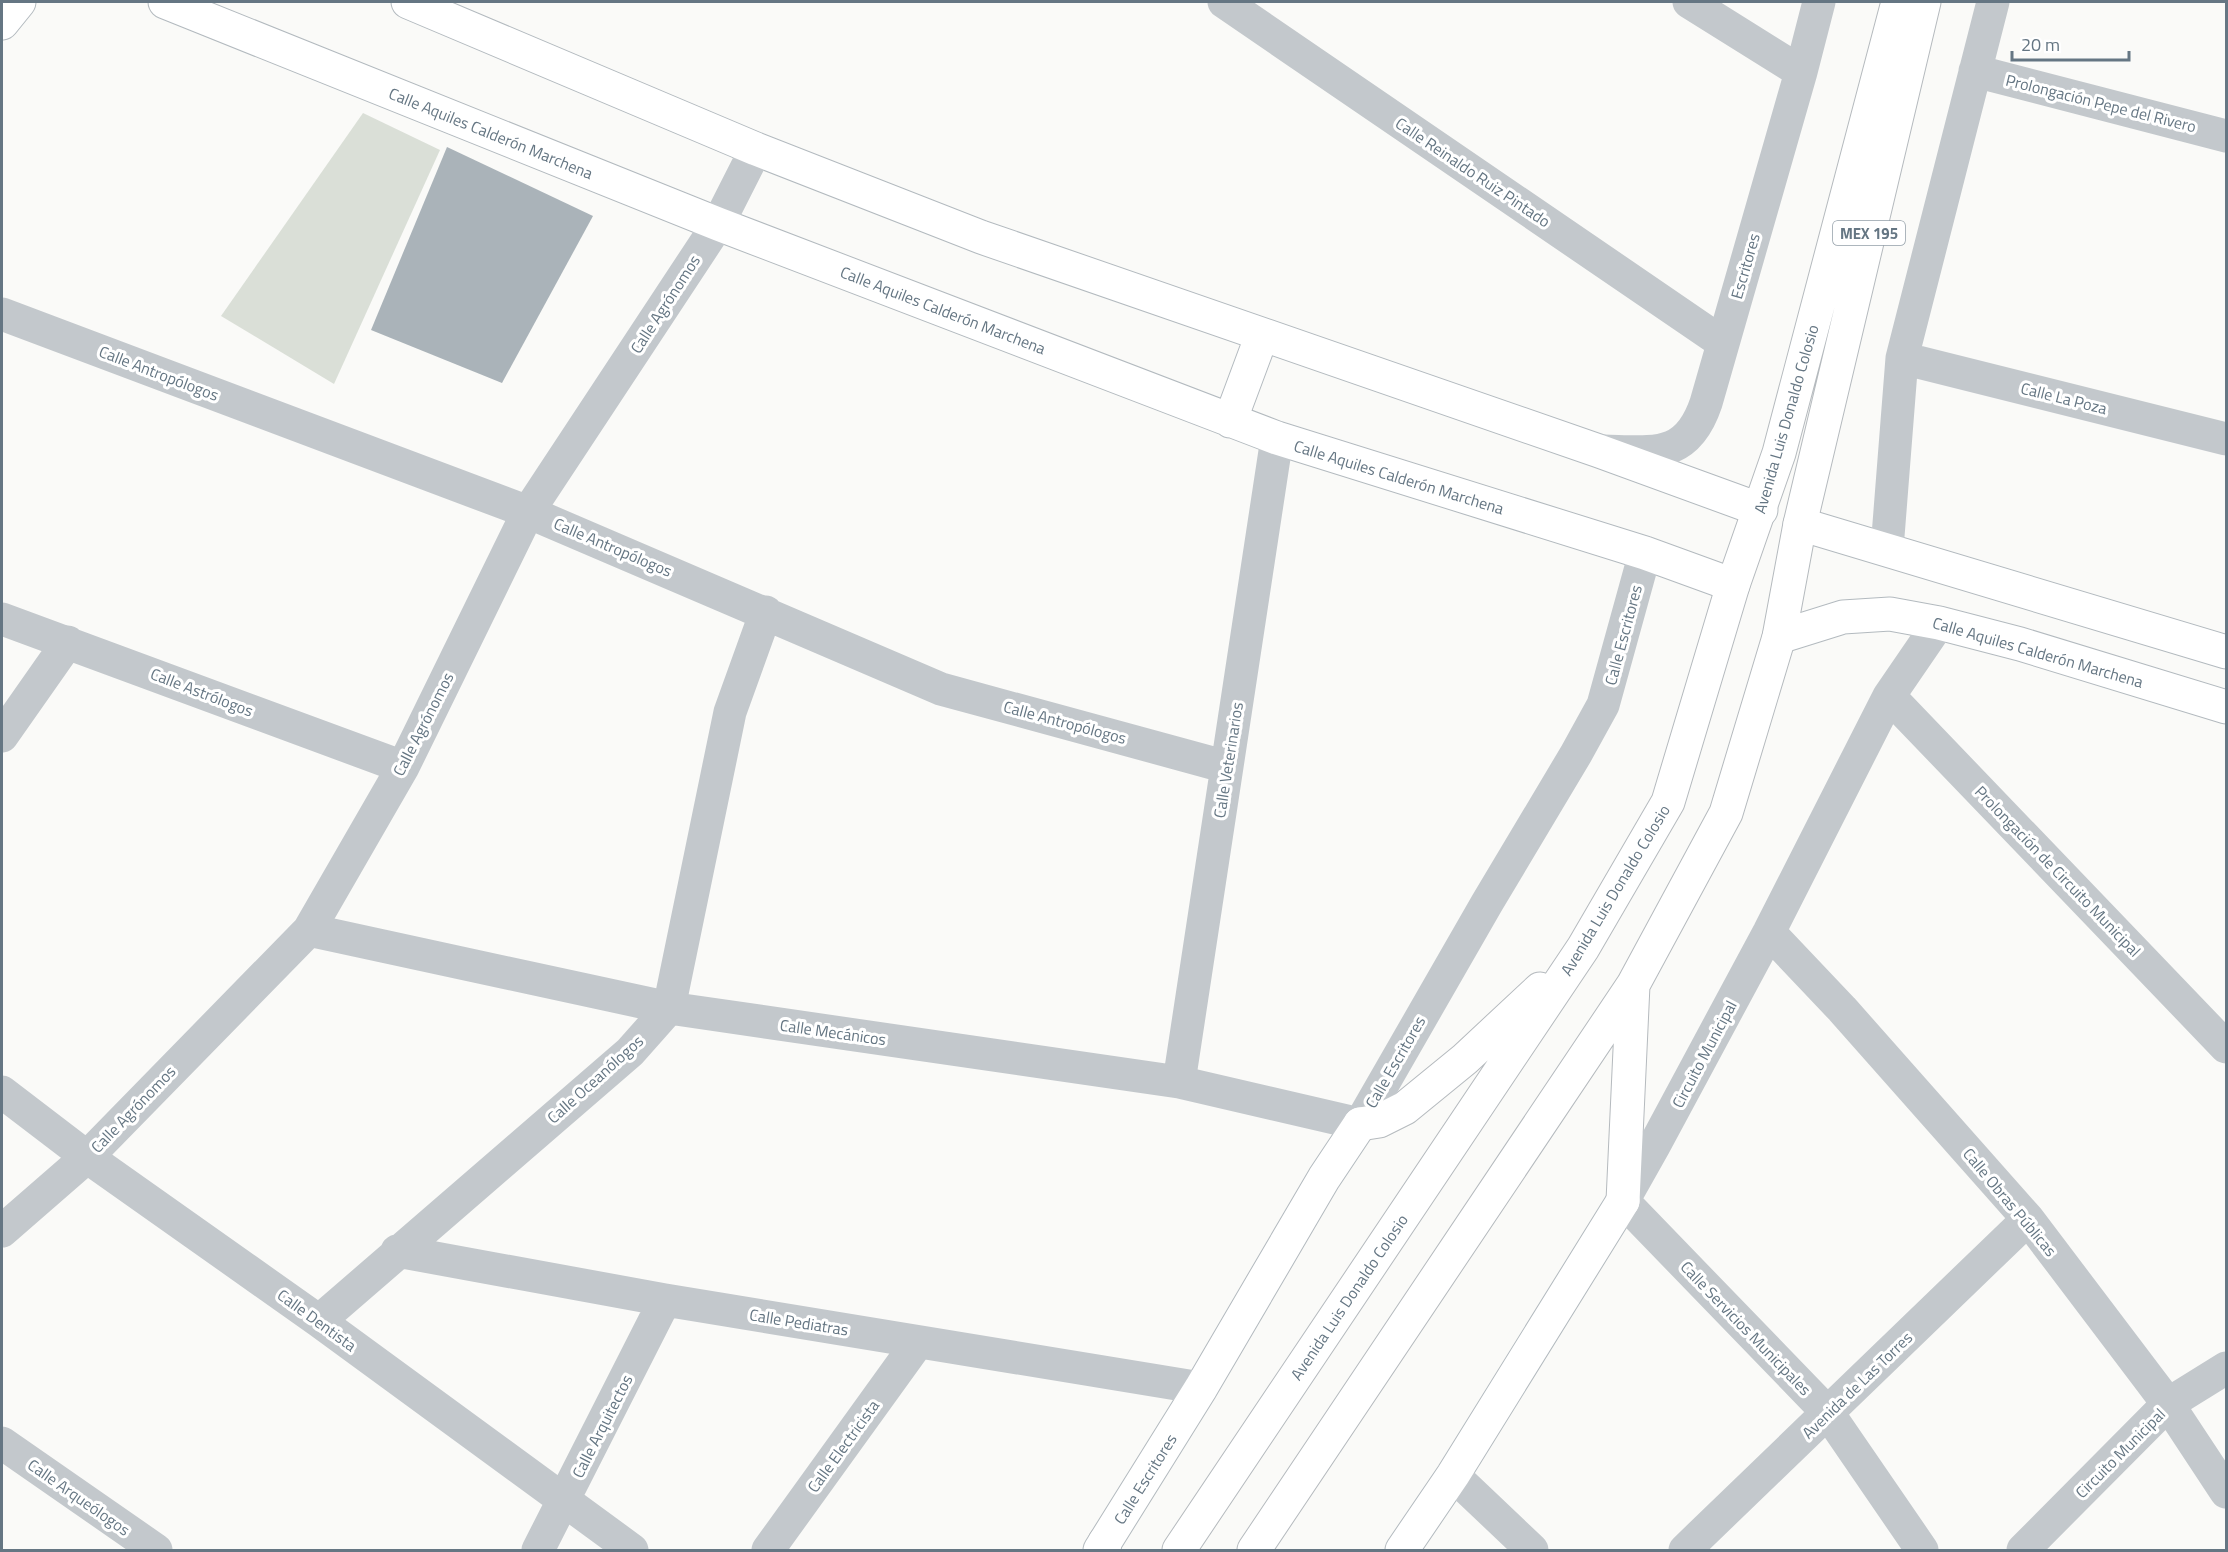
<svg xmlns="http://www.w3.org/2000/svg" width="2228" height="1552" font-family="'Titillium Web',sans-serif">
  <rect width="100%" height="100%" fill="#fafaf8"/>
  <path fill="#dadfd7" d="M363 113 440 150 334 384 221 316Z"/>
  <path fill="#aab3b9" d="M447 147 593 216 502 383 371 330Z"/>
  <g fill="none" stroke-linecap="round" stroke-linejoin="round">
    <defs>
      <path id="secondary" d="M165 2 718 224 1277 438 1645 553 1733 585
        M408 2 756 149 981 237 1599 451 1761 510
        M2 23 19 2
        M1230 421 1262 335
        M1800 524 2226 652
        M1779 637 1843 617 1890 614 1939 623 2020 644 2226 707
        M1100 1550 1201 1388 1324 1178 1360 1124
        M1402 1550 1453 1475 1623 1201"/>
      <path id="primary" d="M1360 1124 1379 1121 1405 1108 1465 1059 1540 989
        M1623 1201 1633 985
        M1104 1550 1105 1542
        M1179 1550 1583 948 1668 802 1733 585 1779 453 1898 2
        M1254 1550 1633 985 1726 813 1779 637 1800 524 1924 2"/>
    </defs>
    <use href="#secondary" stroke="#b3babf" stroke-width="35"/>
    <use href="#primary" stroke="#b5babe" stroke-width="35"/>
    <path stroke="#c3c8cc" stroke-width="33" d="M1224 2 1723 343
      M1689 2 1801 72
      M1975 71 2226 136
      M2 314 528 512 941 689 1227 767
      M1902 358 2226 439
      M1604 451C1655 452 1687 459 1706 403L1801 72 1819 2
      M1887 549 1902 358 1993 2
      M2 619 403 767
      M1889 696 2226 1047
      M2 736 68 642
      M309 930 669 1008 1179 1082 1360 1124 1487 903 1576 754 1603 705 1645 553
      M1769 932 1842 1009 2028 1219 2168 1404 2226 1492
      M1179 1082 1277 438
      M2 1092 87 1157 319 1321 632 1550
      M2 1231 87 1157 309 930 403 767 528 512 718 224 756 149
      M397 1251 665 1300 1201 1388
      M319 1321 630 1052 669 1008 730 712 766 612
      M2 1443 156 1550
      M1453 1475 1532 1550
      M538 1550 665 1300
      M768 1550 918 1342
      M1685 1550 2028 1219
      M1922 1550 1828 1413 1623 1201 1654 1146 1769 932 1889 696 1939 623
      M2023 1550 2168 1404 2226 1368"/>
    <use href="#secondary" stroke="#fff" stroke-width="33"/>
    <use href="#primary" stroke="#fff" stroke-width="33"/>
  </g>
  <g text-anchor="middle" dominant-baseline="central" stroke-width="6" stroke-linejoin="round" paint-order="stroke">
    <rect fill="#fff" stroke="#939fa8" stroke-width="1.5" x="1833" y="221" width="72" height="24" rx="4.5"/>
    <g font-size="15" font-weight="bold" fill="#657683">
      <text x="1869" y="233">MEX 195</text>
    </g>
    <g font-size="16" fill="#657683" stroke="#fff">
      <text transform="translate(2101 103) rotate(14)">Prolongación Pepe del Rivero</text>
      <text transform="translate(491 133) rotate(22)">Calle Aquiles Calderón Marchena</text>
      <text transform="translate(1473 172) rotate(34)">Calle Reinaldo Ruiz Pintado</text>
      <text transform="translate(1745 266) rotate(-74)">Escritores</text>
      <text transform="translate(665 304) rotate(-57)">Calle Agrónomos</text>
      <text transform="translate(943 310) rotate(21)">Calle Aquiles Calderón Marchena</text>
      <text transform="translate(159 373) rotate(21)">Calle Antropólogos</text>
      <text transform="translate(2064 398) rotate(14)">Calle La Poza</text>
      <text transform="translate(1786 419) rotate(-74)">Avenida Luis Donaldo Colosio</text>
      <text transform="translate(1399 477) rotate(17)">Calle Aquiles Calderón Marchena</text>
      <text transform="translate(613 547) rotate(23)">Calle Antropólogos</text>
      <text transform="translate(1623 635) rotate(-75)">Calle Escritores</text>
      <text transform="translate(2038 652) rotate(16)">Calle Aquiles Calderón Marchena</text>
      <text transform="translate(202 692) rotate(21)">Calle Astrólogos</text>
      <text transform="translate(1065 722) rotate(15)">Calle Antropólogos</text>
      <text transform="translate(423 724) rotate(-63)">Calle Agrónomos</text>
      <text transform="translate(1228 760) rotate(-81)">Calle Veterinarios</text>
      <text transform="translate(2058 871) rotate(46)">Prolongación de Circuito Municipal</text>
      <text transform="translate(1615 890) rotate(-59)">Avenida Luis Donaldo Colosio</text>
      <text transform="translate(833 1032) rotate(8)">Calle Mecánicos</text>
      <text transform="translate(1704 1054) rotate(-62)">Circuito Municipal</text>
      <text transform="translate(1395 1062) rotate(-60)">Calle Escritores</text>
      <text transform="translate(595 1079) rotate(-42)">Calle Oceanólogos</text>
      <text transform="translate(133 1109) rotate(-46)">Calle Agrónomos</text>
      <text transform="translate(2010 1202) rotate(50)">Calle Obras Públicas</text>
      <text transform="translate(1349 1297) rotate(-56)">Avenida Luis Donaldo Colosio</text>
      <text transform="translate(317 1320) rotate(36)">Calle Dentista</text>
      <text transform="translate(799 1322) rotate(9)">Calle Pediatras</text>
      <text transform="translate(1746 1328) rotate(46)">Calle Servicios Municipales</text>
      <text transform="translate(1857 1385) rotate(-44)">Avenida de Las Torres</text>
      <text transform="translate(602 1426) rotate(-63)">Calle Arquitectos</text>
      <text transform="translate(843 1446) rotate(-54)">Calle Electricista</text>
      <text transform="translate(2120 1453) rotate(-45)">Circuito Municipal</text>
      <text transform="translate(1145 1479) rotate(-58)">Calle Escritores</text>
      <text transform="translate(79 1497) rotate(35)">Calle Arqueólogos</text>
    </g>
  </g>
  <rect width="2228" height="1552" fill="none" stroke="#657683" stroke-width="6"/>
  <path d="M2012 51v9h117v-9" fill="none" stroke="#657683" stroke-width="3"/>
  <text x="2021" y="51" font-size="18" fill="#657683" stroke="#ffffff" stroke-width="4.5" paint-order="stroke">20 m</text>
</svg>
